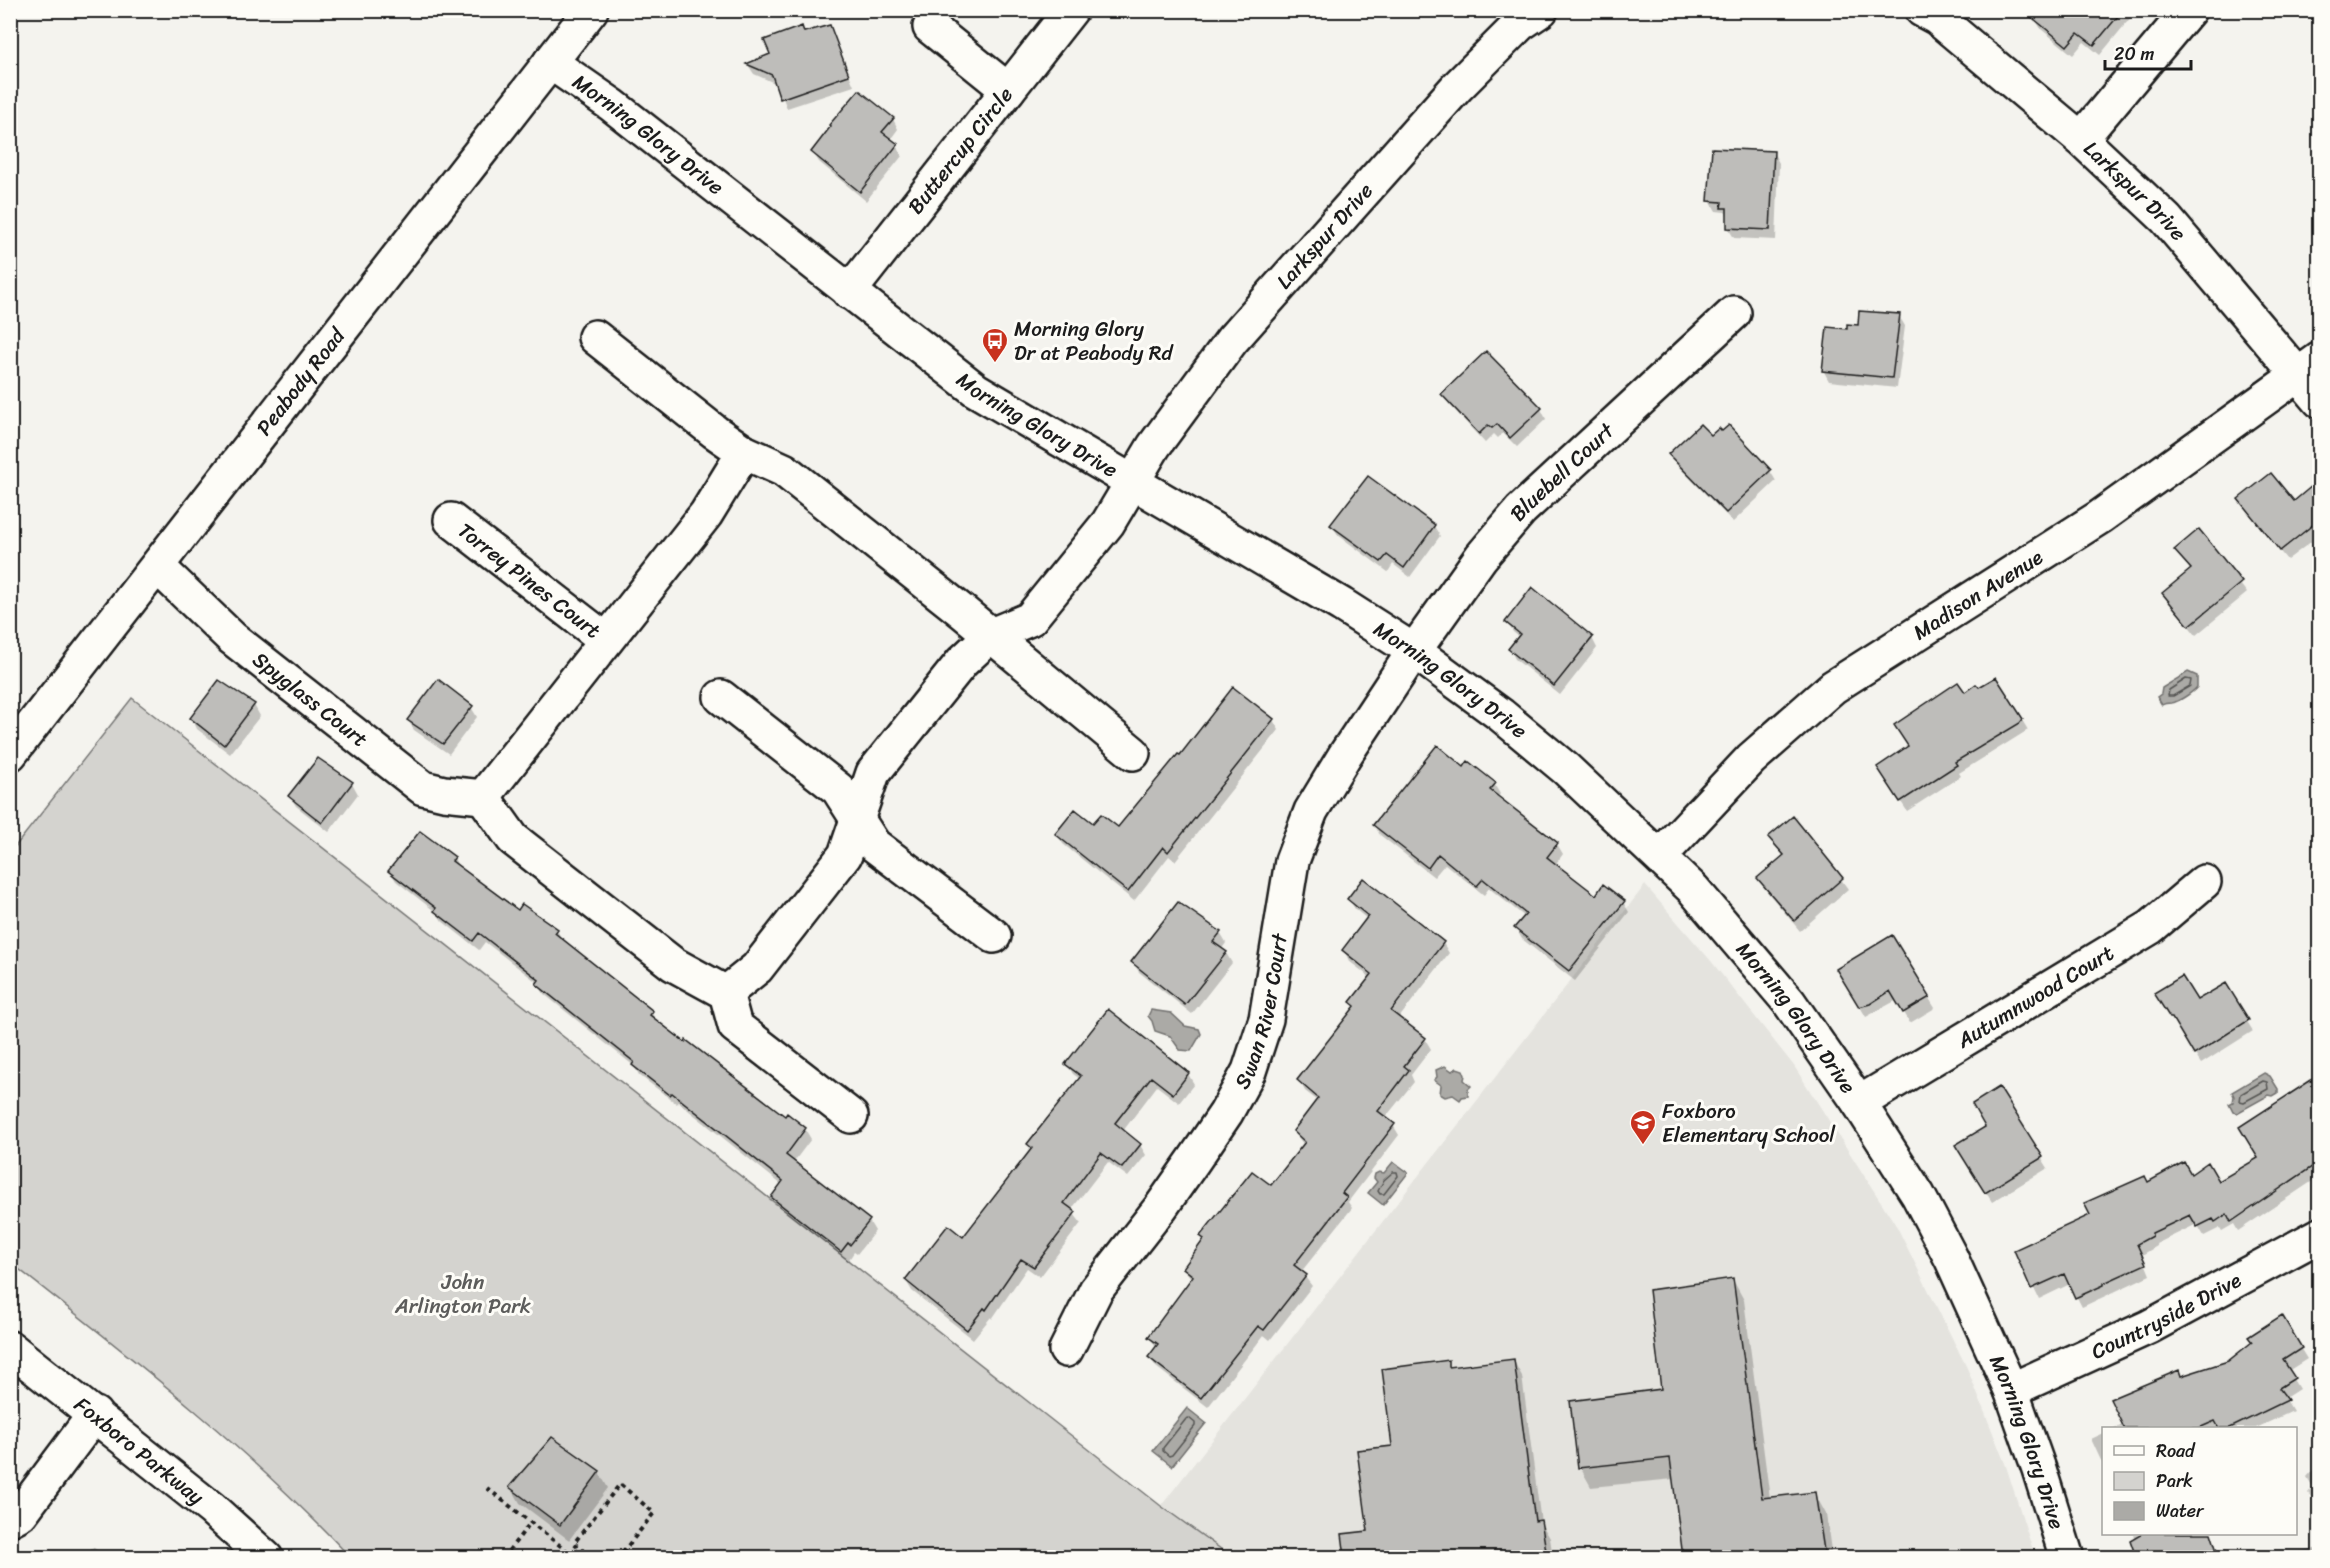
<svg xmlns="http://www.w3.org/2000/svg" width="2330" height="1568" font-family="Sriracha,sans-serif">
  <rect width="100%" height="100%" fill="#f4f3ee"/>
  <filter id="ink" filterUnits="userSpaceOnUse"><feTurbulence type="fractalNoise" baseFrequency=".0167" numOctaves="2"/><feDisplacementMap in="SourceGraphic" scale="12" xChannelSelector="R" yChannelSelector="G"/><feConvolveMatrix kernelMatrix="1 2 1 2 8 2 1 2 1" color-interpolation-filters="sRGB"/></filter>
  <g filter="url(#ink)">
    <path fill="#e4e3de" d="M1645 885 1711 961 1794 1066 1897 1227 1967 1368 2006 1466 2035 1557H1232L1161 1506Z"/>
    <path fill="#d4d3cf" stroke="#787876" stroke-width="1.5" d="M132 698 1161 1506 1232 1557H350C246 1446 131 1357 11 1263L10 853Z"/>
    <path fill="#abaaa6" stroke="#72716f" stroke-width="1.5" d="M2188 672 2197 676V687C2193 692 2179 702 2171 703 2168 703 2165 703 2162 705L2157 697 2161 694 2162 688Z
      M1151 1010 1171 1013 1185 1026 1199 1029 1201 1034 1191 1051 1180 1050 1170 1036 1155 1031 1152 1021 1148 1016Z
      M1445 1066 1452 1071 1457 1068 1463 1070 1465 1075 1464 1080 1471 1086 1468 1089V1096L1462 1097 1460 1100 1453 1095 1445 1097 1440 1094 1441 1085 1434 1080 1437 1077 1436 1070Z
      M2264 1073 2270 1076 2278 1089V1093L2273 1096 2269 1095 2237 1113 2233 1112 2229 1104 2233 1102 2234 1096 2232 1092Z
      M1393 1162 1408 1173 1383 1205 1368 1193 1377 1182 1374 1178 1375 1174 1379 1172 1384 1173Z
      M1187 1408 1206 1423 1172 1466 1153 1451Z"/>
    <path fill="#0003" d="M2042 10H2137L2100 55 2084 42 2073 55 2041 29 2035 19Z
      M829 26 854 86 787 108 777 84 754 74 748 65Z
      M893 119 898 129 890 140 897 145 902 156 866 201 819 162 813 152Z
      M1773 152 1779 163 1776 240 1734 238 1728 228 1729 217 1725 212 1716 211 1710 201Z
      M1899 316 1905 326 1897 388 1829 381 1823 370 1848 330Z
      M1443 394 1541 409 1546 419 1517 447 1503 433 1498 438 1494 434 1485 443 1449 404Z
      M1728 427 1770 471 1776 481 1733 522 1676 464 1670 454 1722 433Z
      M2314 486 2320 493V535L2287 560 2246 510 2240 500 2293 503Z
      M1332 525 1434 526 1440 536 1410 577 1393 564 1388 572 1338 535Z
      M2199 531 2247 593 2196 635 2170 603 2191 571 2176 550Z
      M1507 622 1592 638 1597 648 1560 695 1515 659 1510 649 1519 637 1513 632Z
      M220 682 254 705 260 716 230 754 197 729 192 718Z
      M1964 694 2022 720 2028 730 1959 773 1961 776 1907 811 1885 777 1909 747Z
      M471 707 477 717 449 754 414 730 408 720Z
      M1273 720 1279 730 1175 861 1169 856 1134 901 1063 844 1057 834 1094 826 1118 830Z
      M318 760 352 783 358 794 329 832 296 806 290 796Z
      M1464 769 1494 784 1500 794 1497 798 1557 844 1563 854 1555 865 1596 897 1623 902 1629 912 1575 981 1522 939 1516 929 1525 917 1489 888 1484 895 1445 864 1434 877 1380 835 1374 825Z
      M1793 818 1810 836 1848 889 1800 931 1765 889 1759 879 1784 857 1770 837Z
      M454 858 459 868 518 912 557 930 562 940 651 1012 657 1022 785 1118 805 1129 811 1139 793 1163 869 1221 875 1231 857 1254 854 1252 848 1261 779 1207 773 1197 782 1185 678 1102 677 1104 639 1075 634 1066 544 994 538 983 485 942 479 950 442 921 437 913 396 881 390 871Z
      M1349 899 1443 943 1449 953 1399 1018 1425 1039 1431 1049 1411 1075 1414 1082 1385 1118 1393 1125 1399 1135 1348 1202 1352 1208 1301 1272 1312 1286 1270 1340 1264 1335 1208 1407 1156 1367 1150 1357 1156 1348 1150 1337 1192 1280 1184 1268 1205 1241 1202 1236 1271 1187 1304 1145 1294 1132 1318 1101 1305 1091 1299 1080 1355 1008 1352 1002 1371 978 1349 961 1344 950 1367 919 1355 909Z
      M1220 933 1226 943 1221 950 1226 953 1232 963 1192 1014 1139 972 1133 962Z
      M1891 937 1935 1008 1910 1023 1897 1000 1866 1017 1838 969Z
      M2225 986 2253 1031 2201 1064 2156 993 2196 1002Z
      M1067 1064 1188 1074 1194 1084 1179 1103 1157 1086 1123 1131 1140 1145 1146 1155 1128 1177 1108 1162 1071 1210 1081 1223 1040 1277 1027 1268 992 1319 991 1317 973 1339 912 1291 906 1281 963 1239 1032 1150 1029 1144 1080 1079 1073 1074Z
      M2320 1077V1144L2304 1158 2317 1178 2238 1231 2234 1224 2222 1231 2220 1228 2204 1236 2197 1224 2156 1244 2157 1246 2142 1255 2150 1275 2082 1307 2070 1284 2039 1299 2016 1251 2092 1216 2148 1184 2191 1176 2219 1183 2260 1159 2241 1128Z
      M1999 1090 2048 1168 1992 1202 1963 1156 1987 1127Z
      M1733 1280 1744 1300 1770 1499 1815 1494 1826 1514 1832 1558H1684L1674 1479 1591 1487 1580 1467 1663 1391Z
      M2281 1317 2307 1359 2288 1371 2299 1389 2285 1398 2293 1411 2256 1428H2114L2123 1424 2181 1377 2229 1363Z
      M1513 1360 1522 1376 1541 1523 1550 1538 1553 1558H1346L1344 1536 1369 1532 1394 1447 1448 1362 1451 1368Z
      M2104 1433V1467L2091 1439Z
      M2320 1462V1507L2308 1493 2313 1487 2307 1477Z
      M599 1472 608 1488 569 1540 520 1503 511 1487Z
      M2133 1534H2208L2217 1558H2138L2132 1541 2135 1539Z
      M93 1547 106 1558H85Z
      M2320 1547V1558H2273V1557Z"/>
    <g fill="none" stroke-linecap="round" stroke-linejoin="round">
      <path stroke="#555553" stroke-width="1.5" d="M2186 679 2191 680 2190 686 2173 696H2168L2169 690Z
        M2263 1081 2267 1082 2268 1089 2244 1102 2240 1101 2241 1094Z
        M1393 1172H1397L1398 1176 1384 1194H1380L1378 1191 1384 1180Z
        M1189 1418 1195 1423V1426L1172 1455 1169 1456 1163 1451V1448L1186 1419Z"/>
    </g>
    <path fill="#bebdba" stroke="#1c1c1c" stroke-width="1.5" d="M2023 10H2123L2094 45 2078 33 2067 46Z
      M830 25 849 75 780 99 772 75 746 64 770 54 764 40 802 26 804 32Z
      M859 90 894 118 882 132 898 144 860 192 811 152 831 126 829 125Z
      M1712 148 1774 151 1770 230 1727 228V208H1721L1722 202 1708 201Z
      M1859 311 1900 314 1892 378 1822 371 1827 327 1847 329V324L1858 325Z
      M1486 351 1542 408 1510 438 1497 424 1492 428 1488 425 1479 434 1441 394Z
      M1700 424 1711 435 1719 428 1722 431 1729 425 1771 470 1726 513 1668 454Z
      M2271 473 2294 501 2319 480V520L2280 551 2238 499Z
      M1368 476 1435 525 1404 568 1387 555 1381 562 1330 525Z
      M2199 529 2242 582 2189 626 2162 593 2191 569 2174 550Z
      M1532 587 1593 637 1554 686 1508 649 1520 634 1505 622Z
      M1996 677 2023 719 2020 723 1955 762 1957 765 1900 802 1877 767 1908 746 1894 725 1958 682 1965 692 1976 684 1979 687Z
      M438 679 473 706 443 744 407 720Z
      M219 680 255 704 224 745 190 718Z
      M1233 687 1274 719 1168 852 1163 847 1128 892 1055 834 1075 809 1093 823 1101 814 1118 827 1178 754 1180 755Z
      M1437 745 1464 767 1468 761 1496 783 1490 790 1558 843 1547 857 1596 895 1603 884 1625 901 1569 971 1514 928 1526 914 1483 879 1477 886 1438 854 1428 868 1373 825Z
      M318 758 353 782 322 823 288 796Z
      M1793 816 1843 878 1794 921 1757 878 1784 855 1768 837Z
      M420 831 455 857 452 861 518 910 522 904 558 929 555 933 653 1011 650 1015 685 1042 686 1040 785 1116 787 1113 806 1128 786 1155 870 1220 850 1245 848 1243 841 1252 771 1197 783 1181 672 1093 670 1095 632 1065 634 1062 536 984 539 980 479 933 473 941 434 911 436 908 388 871Z
      M1363 878 1444 942 1391 1011 1426 1038 1404 1066 1409 1070 1378 1111 1395 1124 1342 1193 1347 1197 1294 1265 1307 1275 1264 1330 1258 1326 1201 1398 1148 1357 1158 1344 1148 1337 1193 1276 1183 1268 1204 1239 1200 1236 1252 1171 1271 1185 1305 1142 1293 1131 1318 1098 1297 1080 1355 1006 1350 1002 1372 974 1342 950 1368 916 1347 899Z
      M1178 902 1221 932 1213 942 1227 952 1185 1005 1131 962Z
      M1892 935 1930 997 1903 1013 1890 991 1870 1004 1859 1007 1836 969Z
      M2182 976 2197 1000 2226 983 2249 1020 2194 1055 2172 1018H2170L2154 993Z
      M1108 1009 1189 1073 1173 1094 1151 1077 1115 1123 1141 1144 1122 1168 1101 1153 1064 1203 1076 1212 1034 1267 1021 1259 986 1310 984 1308 967 1330 905 1280 948 1225 963 1237 1032 1148 1027 1144 1081 1076 1065 1064Z
      M2319 1075V1162L2231 1222 2227 1214 2215 1222 2213 1219 2197 1227 2190 1215 2152 1233V1236L2137 1244 2146 1264 2104 1283V1285L2075 1298 2064 1274 2031 1289 2014 1250 2090 1215 2084 1203 2145 1176 2148 1182 2184 1162 2191 1174 2208 1162 2219 1181 2258 1158 2239 1127Z
      M1999 1087 2043 1157 1985 1193 1955 1145 1985 1127 1972 1104Z
      M1733 1278 1762 1498 1815 1492 1825 1557H1683L1670 1458 1578 1468 1570 1401 1661 1389 1649 1290Z
      M2282 1315 2302 1348 2283 1360 2295 1378 2279 1388 2288 1400 2230 1428H2219L2215 1421 2199 1428H2124L2110 1399 2179 1370 2181 1376 2228 1361 2252 1342 2248 1337Z
      M1514 1359 1535 1521 1541 1520 1547 1557H1345L1342 1534 1368 1531 1357 1450 1392 1446 1382 1369 1449 1360V1367Z
      M552 1437 600 1471 560 1525 509 1487Z
      M2142 1533H2211L2219 1557H2136L2130 1540Z"/>
    <g fill="none" stroke-linecap="round" stroke-linejoin="round">
      <defs>
        <g id="minor">
          <path id="s1" d="M1922 10 1937 18 2081 139 2166 219 2320 401"/>
          <path d="M930 27 1008 90"/>
          <path id="s2" d="M550 62 612 105 976 390 1342 605 1414 651 1501 715 1566 769 1693 889 1789 1002 1859 1103 1918 1195 1951 1258 2011 1390 2039 1469 2067 1558"/>
          <path d="M2081 139 2189 10"/>
          <path id="s3" d="M849 292 1071 10"/>
          <path d="M595 337 715 432 744 452 784 470 963 612 1133 753"/>
          <path id="s4" d="M451 520 606 640"/>
          <path id="s5" d="M158 567 232 638 423 788 444 793 483 797"/>
          <path d="M721 697 838 789 874 845 994 936"/>
          <path d="M483 797 513 839 673 964 726 993 735 1026 851 1116"/>
          <path d="M483 797 706 514 744 452"/>
          <path id="s6" d="M1660 856 1751 759 1833 687 2100 517 2320 359"/>
          <path id="s7" d="M726 993 757 968 845 855 873 773 962 662 991 635 1030 619 1108 523 1154 446 1232 340 1457 87 1520 24 1541 10"/>
          <path id="s8" d="M1859 1103 2151 927 2204 882"/>
          <path id="s9" d="M1066 1350 1096 1290 1161 1207 1194 1160 1226 1113 1249 1071 1266 1019 1292 861 1311 811 1345 755 1414 651 1481 557 1521 510 1734 313"/>
          <path id="s10" d="M2011 1390 2149 1327 2320 1235"/>
          <path d="M10 1519 21 1513 95 1414"/>
        </g>
        <g id="major">
          <path id="s11" d="M10 754 591 10"/>
          <path id="s12" d="M10 1348 212 1509 266 1558"/>
        </g>
      </defs>
      <use href="#minor" stroke="#1c1c1c" stroke-width="38"/>
      <use href="#major" stroke="#1c1c1c" stroke-width="38"/>
      <path stroke="#1c1c1c" stroke-width="4" stroke-dasharray="4.5 4.5" stroke-linecap="butt" d="M487 1488 567 1551 581 1558
        M503 1558 531 1522
        M592 1558 574 1543 620 1484 654 1513 618 1558"/>
      <use href="#minor" stroke="#fdfcf7" stroke-width="33"/>
      <use href="#major" stroke="#fdfcf7" stroke-width="33"/>
    </g>
  </g>
  <defs>
    <symbol id="bus-pin" viewBox="-11 -11 22 30"><path d="M0 17L-7.5 6A9.5 9.5 0 1 1 7.5 6Z" fill="#c8321e" stroke="#fdfcf7"/><path d="M-5-6H5V4H4V6H2V4H-2V6H-4V4H-5ZM-3.5-4V0h7V-4ZM-3.5 1.2v1.5H-2V1.2ZM2 1.2v1.5H3.5V1.2Z" fill="#fff"/></symbol>
    <symbol id="school-pin" viewBox="-11 -11 22 30"><path d="M0 17L-7.5 6A9.5 9.5 0 1 1 7.5 6Z" fill="#c8321e" stroke="#fdfcf7"/><path d="M0-5L7-2L0 1L-7-2ZM-4 1L0 2.5L4 1V4Q0 6-4 4Z" fill="#fff"/></symbol>
  </defs>
  <g fill-rule="evenodd">
    <use href="#bus-pin" x="980" y="326" width="30" height="40"/>
    <use href="#school-pin" x="1628" y="1108" width="30" height="40"/>
  </g>
  <g text-anchor="middle" dominant-baseline="central" stroke-width="6" stroke-linejoin="round" paint-order="stroke">
    <g font-size="21" fill="#1c1c1c" stroke="#fdfcf7">
      <text stroke="none"><textPath href="#s2" startOffset="122">Morning Glory Drive</textPath></text>
      <text stroke="none"><textPath href="#s3" startOffset="180">Buttercup Circle</textPath></text>
      <text stroke="none"><textPath href="#s1" startOffset="280">Larkspur Drive</textPath></text>
      <text stroke="none"><textPath href="#s7" startOffset="978">Larkspur Drive</textPath></text>
      <text stroke="none"><textPath href="#s11" startOffset="472">Peabody Road</textPath></text>
      <text stroke="none"><textPath href="#s2" startOffset="608">Morning Glory Drive</textPath></text>
      <text stroke="none"><textPath href="#s9" startOffset="1026">Bluebell Court</textPath></text>
      <text stroke="none"><textPath href="#s4" startOffset="99">Torrey Pines Court</textPath></text>
      <text stroke="none"><textPath href="#s6" startOffset="414">Madison Avenue</textPath></text>
      <text stroke="none"><textPath href="#s2" startOffset="1094">Morning Glory Drive</textPath></text>
      <text stroke="none"><textPath href="#s5" startOffset="202">Spyglass Court</textPath></text>
      <text stroke="none"><textPath href="#s8" startOffset="206">Autumnwood Court</textPath></text>
      <text stroke="none"><textPath href="#s9" startOffset="396">Swan River Court</textPath></text>
      <text stroke="none"><textPath href="#s2" startOffset="1580">Morning Glory Drive</textPath></text>
      <text stroke="none"><textPath href="#s10" startOffset="172">Countryside Drive</textPath></text>
      <text stroke="none"><textPath href="#s2" startOffset="2066">Morning Glory Drive</textPath></text>
      <text stroke="none"><textPath href="#s12" startOffset="165">Foxboro Parkway</textPath></text>
    </g>
    <g font-size="21" fill="#1c1c1c" stroke="#fdfcf7" text-anchor="start">
      <text x="1014" y="329">Morning Glory<tspan x="1014" dy="24">Dr at Peabody Rd</tspan></text>
      <text x="1662" y="1111">Foxboro<tspan x="1662" dy="24">Elementary School</tspan></text>
    </g>
    <g font-size="21" fill="#5c5c5b" stroke="#fdfcf7">
      <text x="463" y="1282">John<tspan x="463" dy="24">Arlington Park</tspan></text>
    </g>
  </g>
  <rect width="2330" height="1568" fill="none" stroke="#fdfcf7" stroke-width="36"/>
  <rect x="18" y="18" width="2294" height="1532" fill="none" stroke="#1c1c1c" stroke-width="2" filter="url(#ink)"/>
  <rect x="2102" y="1427" width="195" height="108" fill="#fdfcf7" stroke="#a3a29f" stroke-width="1.5"/>
  <rect x="2114" y="1446" width="30" height="9" fill="#fdfcf7" stroke="#a3a29f" stroke-width="1.5"/>
  <text x="2156" y="1457" font-size="18" fill="#1c1c1c">Road</text>
  <rect x="2114" y="1472" width="30" height="18" fill="#d4d3cf" stroke="#a3a29f" stroke-width="1.5"/>
  <text x="2156" y="1487" font-size="18" fill="#1c1c1c">Park</text>
  <rect x="2114" y="1502" width="30" height="18" fill="#abaaa6" stroke="#a3a29f" stroke-width="1.5"/>
  <text x="2156" y="1517" font-size="18" fill="#1c1c1c">Water</text>
  <path d="M2105 60v9h86v-9" fill="none" stroke="#1c1c1c" stroke-width="3"/>
  <text x="2114" y="60" font-size="18" fill="#1c1c1c" stroke="#fdfcf7" stroke-width="4.5" paint-order="stroke">20 m</text>
</svg>
